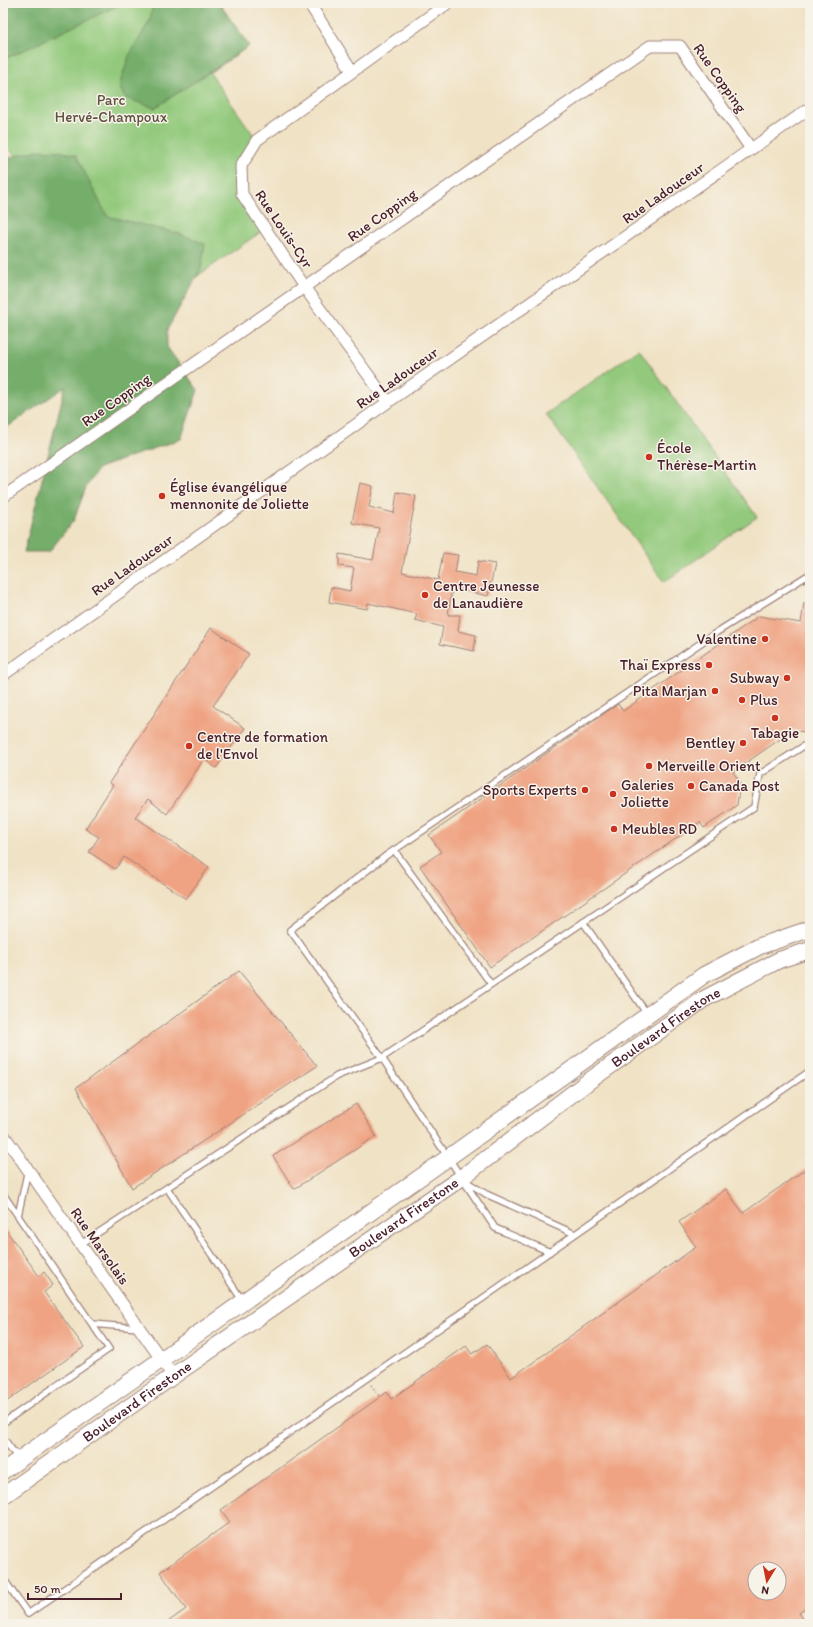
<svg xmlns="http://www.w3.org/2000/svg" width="813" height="1627" font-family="Itim,sans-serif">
  <rect width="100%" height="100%" fill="#f7f3e8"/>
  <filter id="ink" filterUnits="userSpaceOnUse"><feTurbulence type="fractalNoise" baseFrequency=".025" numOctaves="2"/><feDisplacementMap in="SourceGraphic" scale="8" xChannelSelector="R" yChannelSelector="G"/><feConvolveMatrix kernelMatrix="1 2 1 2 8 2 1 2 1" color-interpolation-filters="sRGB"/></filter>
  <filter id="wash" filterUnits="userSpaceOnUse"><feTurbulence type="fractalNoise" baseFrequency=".012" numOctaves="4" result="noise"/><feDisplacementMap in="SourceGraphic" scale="16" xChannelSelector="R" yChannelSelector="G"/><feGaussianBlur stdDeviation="0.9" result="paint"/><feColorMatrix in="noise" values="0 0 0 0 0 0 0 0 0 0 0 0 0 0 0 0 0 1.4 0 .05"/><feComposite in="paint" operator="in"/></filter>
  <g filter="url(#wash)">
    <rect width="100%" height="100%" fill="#f0e2c5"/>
    <path fill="#92c97b" stroke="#6e7453" d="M34 3H219L249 46 210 73 257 140 241 166 242 194 265 229 133 321 3 140V23Z
      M639 349 757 517 664 582 546 414Z"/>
    <path fill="#75ad6b" stroke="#60664b" d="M3 3H123L3 60Z
      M153 3H219L249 46 155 108 125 98 119 86 129 56 150 20Z
      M38 150 59 151 76 155 107 216 180 234 205 244 201 269 167 330V347L198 390 181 439 99 468 86 487 74 520 49 552H24L65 387 3 430V159Z"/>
    <g id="blocks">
      <path fill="#efa382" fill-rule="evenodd" d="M360 483 373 486 369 507 394 513 397 492 416 496 402 572 438 580 443 553 458 555 455 572 476 576 478 561 495 564 488 596 452 588 448 615H460L458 631 476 635 474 651 440 644 443 627 415 620 417 614 368 603 367 609 329 602 331 587 350 591 354 568 339 566V554L373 560 379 528 352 523Z
        M804 603H810V733L793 730 733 772 740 782 737 805 704 828 700 822 490 967 420 866 441 852 429 835 618 704 623 711 759 616 801 623Z
        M211 628 249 654 213 706 245 728 216 768 204 759 167 814 148 799 135 817 209 867 186 899 124 857 115 869 89 852 99 837 85 829 113 785 109 783Z
        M239 971 317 1066 132 1188 76 1088Z
        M356 1104 376 1136 294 1189 273 1156Z
        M810 1166V1605L799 1613 807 1624H165L186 1609 160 1572 230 1522 221 1510 387 1392 391 1399 466 1346 472 1354 487 1344 511 1378 696 1247 679 1222 726 1189 743 1213ZM755 1569H779V1593H755Z
        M3 1226 39 1276 44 1272 53 1285 44 1292 84 1347 3 1404Z"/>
    </g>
  </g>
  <g filter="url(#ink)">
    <use href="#blocks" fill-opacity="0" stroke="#9d8078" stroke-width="1"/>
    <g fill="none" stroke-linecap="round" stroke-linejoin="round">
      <defs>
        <path id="lane" d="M394 850 491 984
          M583 922 647 1014
          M464 1180 486 1194 575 1234
          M167 1188 242 1300
          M3 1194 109 1349 3 1423
          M18 1216 28 1169
          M81 1244 337 1076 382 1058 754 807 760 774 810 742
          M550 1252 495 1228 382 1058 290 930 387 855 717 632 810 574
          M92 1324 139 1328
          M3 1438 18 1458
          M3 1578 28 1614 810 1071"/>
        <path id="street" d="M309 3 352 71
          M388 402 304 287 242 194 241 166 257 140 448 3
          M3 497 650 46H680L751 149
          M3 675 388 402 810 108
          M3 1134 173 1376"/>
        <g id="secondary">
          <path d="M3 1471 449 1157 704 975 760 946 810 929"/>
          <path id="s1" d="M3 1496 173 1376 461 1178 589 1081 704 999 779 960 810 950"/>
        </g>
      </defs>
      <use href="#lane" stroke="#9d8078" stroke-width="8"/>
      <use href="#street" stroke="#9d8078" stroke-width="13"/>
      <use href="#secondary" stroke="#9d8078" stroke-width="18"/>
      <path stroke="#9d8078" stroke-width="2" stroke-dasharray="1 3" stroke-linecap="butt" d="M371 1385 380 1397"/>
      <use href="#lane" stroke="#fff" stroke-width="5.5"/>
      <use href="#street" stroke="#fff" stroke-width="11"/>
      <use href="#secondary" stroke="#fff" stroke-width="16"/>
    </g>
  </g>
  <g fill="#c8321e" stroke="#f7f3e8" stroke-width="1.5">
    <circle cx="649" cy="457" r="4"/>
    <circle cx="162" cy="496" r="4"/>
    <circle cx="425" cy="595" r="4"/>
    <circle cx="765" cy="639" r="4"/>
    <circle cx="709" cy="665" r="4"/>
    <circle cx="787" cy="678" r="4"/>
    <circle cx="715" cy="691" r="4"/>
    <circle cx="742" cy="700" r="4"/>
    <circle cx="775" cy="718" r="4"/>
    <circle cx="743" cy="743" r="4"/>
    <circle cx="189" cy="746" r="4"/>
    <circle cx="649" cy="766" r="4"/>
    <circle cx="691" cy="786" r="4"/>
    <circle cx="585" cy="790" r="4"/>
    <circle cx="613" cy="794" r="4"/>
    <circle cx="614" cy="829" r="4"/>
  </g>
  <g text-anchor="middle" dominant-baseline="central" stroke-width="3" stroke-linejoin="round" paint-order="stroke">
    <g font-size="15" fill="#4a1f2b" stroke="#f7f3e8">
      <text transform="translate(720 78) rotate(55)">Rue Copping</text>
      <text transform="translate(663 193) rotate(-35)">Rue Ladouceur</text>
      <text transform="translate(382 215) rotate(-35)">Rue Copping</text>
      <text transform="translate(284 229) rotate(56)">Rue Louis-Cyr</text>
      <text transform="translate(397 378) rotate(-35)">Rue Ladouceur</text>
      <text transform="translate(116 400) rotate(-35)">Rue Copping</text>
      <text transform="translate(132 565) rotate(-35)">Rue Ladouceur</text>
      <text stroke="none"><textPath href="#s1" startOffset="812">Boulevard Firestone</textPath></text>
      <text stroke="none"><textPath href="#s1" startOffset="488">Boulevard Firestone</textPath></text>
      <text transform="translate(100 1246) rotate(55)">Rue Marsolais</text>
      <text stroke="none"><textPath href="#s1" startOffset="164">Boulevard Firestone</textPath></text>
    </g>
    <g font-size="15" fill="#605243" stroke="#f7f3e8">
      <text x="111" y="100">Parc<tspan x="111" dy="17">Hervé-Champoux</tspan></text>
    </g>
    <g font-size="15" fill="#4a1f2b" stroke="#f7f3e8" text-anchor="start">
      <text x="657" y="448">École<tspan x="657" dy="17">Thérèse-Martin</tspan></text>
      <text x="170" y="487">Église évangélique<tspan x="170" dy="17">mennonite de Joliette</tspan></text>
      <text x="433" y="586">Centre Jeunesse<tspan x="433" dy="17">de Lanaudière</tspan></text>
      <text x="757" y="639" text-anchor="end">Valentine</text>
      <text x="701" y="665" text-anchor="end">Thaï Express</text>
      <text x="779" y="678" text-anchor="end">Subway</text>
      <text x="707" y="691" text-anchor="end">Pita Marjan</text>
      <text x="750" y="700">Plus</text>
      <text x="775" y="733" text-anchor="middle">Tabagie</text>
      <text x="197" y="737">Centre de formation<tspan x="197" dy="17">de l'Envol</tspan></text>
      <text x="735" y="743" text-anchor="end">Bentley</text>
      <text x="657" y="766">Merveille Orient</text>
      <text x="621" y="785">Galeries<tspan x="621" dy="17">Joliette</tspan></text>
      <text x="699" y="786">Canada Post</text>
      <text x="577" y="790" text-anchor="end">Sports Experts</text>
      <text x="622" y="829">Meubles RD</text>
    </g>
  </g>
  <rect width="813" height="1627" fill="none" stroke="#f7f3e8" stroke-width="16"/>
  <g transform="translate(767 1581) rotate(190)"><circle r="19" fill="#f7f3e8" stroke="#b29e9c"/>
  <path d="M0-3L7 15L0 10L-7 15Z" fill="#c8321e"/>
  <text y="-6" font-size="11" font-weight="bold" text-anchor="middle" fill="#4a1f2b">N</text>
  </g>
  <path d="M28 1593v6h93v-6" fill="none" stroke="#4a1f2b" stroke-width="2"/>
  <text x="34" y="1593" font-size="12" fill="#4a1f2b" stroke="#f7f3e8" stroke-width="3" paint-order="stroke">50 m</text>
</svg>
